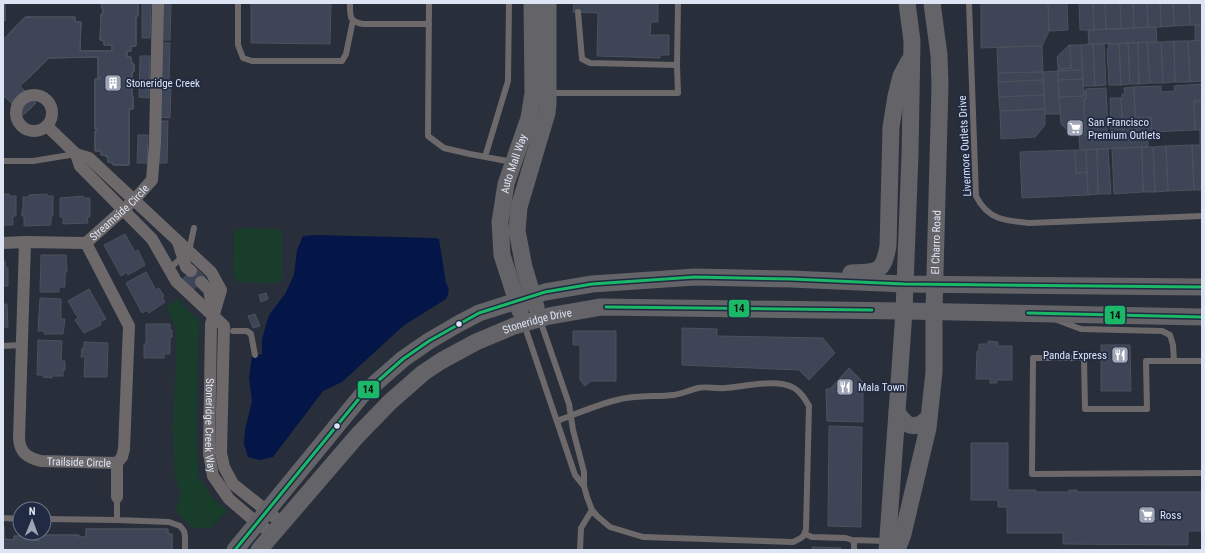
<svg xmlns="http://www.w3.org/2000/svg" width="1205" height="553" font-family="'Roboto Condensed',sans-serif">
  <rect width="100%" height="100%" fill="#282e3a"/>
  <path fill="#183d2b" d="M240 228 279 229 282 232V278L278 283 239 282 233 276 234 233Z
    M178 299 187 310 199 320 196 438 199 478 211 496 227 511 211 528H192L176 511 181 494 175 478 173 427 177 333 174 323 166 308Z"/>
  <path fill="#041547" d="M316 235 434 238 439 239 446 283C450 290 449 292 446 299L403 326 342 382 323 391 273 457 260 460 248 457 244 444 245 430 252 401 249 378 252 356 262 354V339L269 315 285 294 294 275 297 250 303 236Z"/>
  <path fill="#3e4556" stroke="#4c515c" d="M3 3H5V21L3 19Z
    M3 3H5V21L3 19Z
    M3 3H5V21L3 19Z
    M101 3H138V16H136V46H131V51H127V57H131L132 64H134V72H132V96H133V109H129V165H113V163L108 162 107 156 101 155V151H95V131H97V129H95V79H100V77L98 78V57L49 58 20 86 36 103 23 115 5 97 3 98V36L5 38 25 17H75V22H81L80 51H112V45H104V41L100 40 101 14H103V9H102Z
    M101 3H138V16H136V46H131V51H127V57H131L132 64H134V72H132V96H133V109H129V165H113V163L108 162 107 156 101 155V151H95V131H97V129H95V79H100V77L98 78V57L49 58 20 86 36 103 23 115 5 97 3 98V36L5 38 25 17H75V22H81L80 51H112V45H104V41L100 40 101 14H103V9H102Z
    M101 3H138V16H136V46H131V51H127V57H131L132 64H134V72H132V96H133V109H129V165H113V163L108 162 107 156 101 155V151H95V131H97V129H95V79H100V77L98 78V57L49 58 20 86 36 103 23 115 5 97 3 98V36L5 38 25 17H75V22H81L80 51H112V45H104V41L100 40 101 14H103V9H102Z
    M142 3H151L150 38H142Z
    M162 3H171L170 40H161Z
    M251 3H331L330 44 251 43Z
    M574 3H658V22H651L650 35H669V55H660V58L597 56 598 13 573 12Z
    M981 3H1048L1049 31 1042 46 981 48Z
    M1048 3H1067L1068 30 1049 31Z
    M1079 3H1093L1094 30H1080Z
    M1093 3H1105L1106 29 1094 30Z
    M1105 3H1120L1121 29H1106Z
    M1120 3H1133L1134 28 1121 29Z
    M1133 3H1147L1148 27 1134 28Z
    M1147 3H1160L1161 27H1148Z
    M1160 3H1173L1174 26 1161 27Z
    M1173 3H1189L1190 25 1174 26Z
    M1189 3H1202V25H1190Z
    M1195 25H1202V40L1195 41Z
    M1156 27 1157 42 1089 44 1088 30Z
    M1201 40 1202 81 1190 82 1188 41Z
    M1174 41 1175 82 1163 83 1161 42Z
    M1174 41H1188L1190 82H1175Z
    M1147 42H1161L1163 83H1150Z
    M1147 42 1150 83 1139 84 1138 43Z
    M161 43H170L169 84H160Z
    M1128 43 1130 84 1121 85 1119 44Z
    M1128 43H1138L1139 84H1130Z
    M1089 44H1093L1095 86H1083L1081 45Z
    M1093 44H1104L1106 85 1095 86Z
    M1108 44H1119L1121 85H1109L1107 49H1109Z
    M1069 45H1070L1071 68 1060 69V67H1058L1057 57Z
    M1070 45H1081L1083 70 1058 71V67H1060V69L1071 68Z
    M1042 46 1043 72 998 73 997 47Z
    M140 56H150L149 98 139 97Z
    M1083 70V79L1058 80V71Z
    M1058 71 1060 114H1045L1043 72Z
    M1043 72V80L998 82V73Z
    M1083 79 1084 96 1059 97 1058 80Z
    M1043 80 1044 95 999 97 998 82Z
    M1202 84V101H1194L1195 130 1152 132 1151 117 1135 118 1134 87 1161 86V92L1175 91 1174 86Z
    M1134 87 1136 133H1123L1121 98H1122V94H1125L1124 88Z
    M161 88H171L170 118 160 117Z
    M1106 88 1108 128H1107V134L1085 135 1084 99H1086V89Z
    M1084 91H1086V99H1084L1085 135H1072L1061 124 1059 97 1084 96Z
    M1044 95 1045 109 1000 111 999 97Z
    M1110 98H1121L1123 133 1111 134Z
    M1194 101H1202V130H1195Z
    M1045 109V125L1035 137 1001 139 1000 111Z
    M1151 117 1152 132 1136 133 1135 118Z
    M160 121H168L167 163H158Z
    M1200 130H1202V145H1200Z
    M1148 132V147L1080 150 1079 135Z
    M138 135H148L147 163H137Z
    M1192 145 1194 190 1168 191 1166 146Z
    M1192 145H1202V190H1194Z
    M1166 146 1168 191 1155 192 1153 147Z
    M1142 147 1143 192 1114 194 1112 148Z
    M1142 147H1153L1155 192H1143Z
    M1097 149H1108L1111 194H1098Z
    M1097 149 1098 194 1088 195 1086 150Z
    M1075 150H1086L1087 172 1076 173Z
    M1075 150 1076 173 1087 172 1088 195 1022 198 1020 152Z
    M3 194H9V196H16V216H13V225H3Z
    M47 194V196H53V216H51V225L24 226V216H22V210L23 209V197H29V195Z
    M83 196V198H90V217H87L88 223 63 224V217H60V198Z
    M125 234 135 252 138 250 145 265 128 275 127 272 121 276 104 245Z
    M41 255H66L67 272H65V287H59V292H40Z
    M3 261H5L6 268H8V286H3Z
    M195 267 205 277 193 290 182 280Z
    M146 272 156 290 159 288 164 296 162 297 165 302 149 313 147 310 142 313 126 283Z
    M89 289 106 319 100 322 101 325 84 333 75 320 78 318 68 301Z
    M266 293 268 299 261 302 259 295Z
    M40 298 61 299V319H65L63 334H44V331H38Z
    M3 304H7L8 327H3Z
    M255 314 260 326 253 328 248 316Z
    M146 324H170V330H172V337L170 338V354H164V358H144V344H146Z
    M682 328 717 329V336L823 338 835 353 809 380 799 370 682 365Z
    M573 331H616V381H591L585 386 580 380V345H573Z
    M38 340 62 341 61 361H65V370H63V376H52V378L43 377 44 375H37Z
    M988 341 998 342V346H1012V380H997V383H990V379H976L977 351H979V344H988Z
    M84 342 108 343 107 377H84L85 357H81L82 348H84Z
    M1101 345H1130L1131 391H1101Z
    M849 368 863 382V422L827 421 826 389H830Z
    M829 426 862 427 861 527 828 526Z
    M971 443H1008V490H1036V492H1069V490H1077V492H1202V531H1188V545L1063 544V533H1007V507H998V500H971Z
    M3 526H4V539L14 540V536H33V540L39 541V535H79V537H86V529H168V534H172V550H3Z
    M3 526H4V539L14 540V536H33V540L39 541V535H79V537H86V529H168V534H172V550H3Z
    M812 547 841 548V550H812Z"/>
  <g fill="none" stroke-linecap="round" stroke-linejoin="round">
    <path stroke="#6d696b" stroke-width="6" d="M238 3V45L243 58 252 61H342L346 54 353 20
      M350 3C350 16 349 22 363 24H429
      M429 3 428 136 444 148 470 154 512 162
      M969 3 976 196C988 220 1005 221 1030 223L1202 216
      M578 12 582 59 590 63 677 65 678 3
      M549 93H678L677 65
      M485 157 508 81 509 3
      M3 161H33L76 154
      M169 269 189 251 194 228
      M540 320 569 404 573 430 584 472V486L587 497 592 510 597 516 610 527 643 537 793 542C801 538 804 538 806 529L809 406C805 399 801 392 794 388 776 378 744 387 725 388 716 389 706 386 698 388 690 390 682 394 674 395 655 397 635 395 617 400 596 405 576 414 557 421
      M1057 320 1081 329 1162 331 1170 335 1173 345 1174 361
      M524 324 575 475 584 486
      M233 331H247L251 334 255 355
      M3 346 21 345
      M1202 361H1146L1147 409H1085L1084 358H1033L1032 474 1202 473
      M3 518 20 519
      M44 519 117 520 169 522 180 526 184 531 185 536V550
      M117 520V497
      M805 534 812 537 846 538 852 540 854 543V550
      M852 540 886 541
      M580 550 581 528 592 510"/>
    <g stroke="#6d696b" stroke-width="12">
      <circle cx="34" cy="113" r="18"/>
      <path d="M47 126 76 154 80 166 152 239 176 281 224 326 221 453 224 467 233 484 282 523"/>
      <path id="s1" d="M76 154 89 158 211 272 221 290 211 324 209 454 213 476 229 499 257 523 273 534"/>
      <path id="s2" d="M25 242 19 439C20 453 28 458 41 461L117 463 122 457 124 449 129 326 86 243"/>
      <path d="M178 242 186 267 191 271"/>
      <path id="s3" d="M3 243 25 242 86 243 134 200 152 180 155 142 158 3"/>
      <path d="M201 282 209 290 213 311"/>
      <path d="M117 497V463"/>
    </g>
    <g stroke="#646368" stroke-width="17">
      <path d="M851 273C877 272 883 274 888 246L891 127 896 96 901 76 909 61"/>
      <path d="M536 307 524 267 517 231 519 207 547 113 548 104V3"/>
      <path id="s4" d="M520 311 502 255 500 222 506 184 529 118 533 93 532 3"/>
      <path d="M897 412C902 420 908 428 918 425 922 424 926 420 929 417"/>
      <path d="M235 550 362 395 403 359 429 341 458 324 479 313 545 292 592 284 695 277 791 279 904 284 1202 287"/>
      <path id="s5" d="M259 550 357 436 390 402 423 373 441 361 476 342 514 326 549 316 601 307 904 311 1202 317"/>
      <path d="M887 550 897 412 904 311 910 155 912 41 907 3"/>
      <path id="s6" d="M897 550 903 534 928 428 934 372V311L940 85 939 55 932 3"/>
    </g>
    <defs>
      <path id="bus-1" d="M606 307 872 310
        M1028 313 1202 317
        M235 550 362 395 403 359 429 341 479 313 545 292 592 284 695 277 791 279 904 284 1202 287"/>
    </defs>
    <use href="#bus-1" stroke="#202a42" stroke-width="6"/>
    <use href="#bus-1" stroke="#1ab867" stroke-width="3"/>
  </g>
  <defs>
    <symbol id="building-square" viewBox="-11 -11 22 22"><rect x="-9" y="-9" width="18" height="18" rx="4" fill="#9ea4b3" stroke="#202a42"/><path d="M-4-6H4V6H1V3H-1V6H-4ZM-2.5-4.3h1.7v1.8h-1.7ZM.8-4.3h1.7v1.8H.8ZM-2.5-1h1.7V.8h-1.7ZM.8-1h1.7V.8H.8Z" fill="#fff"/></symbol>
    <symbol id="supermarket-square" viewBox="-11 -11 22 22"><rect x="-9" y="-9" width="18" height="18" rx="4" fill="#9ea4b3" stroke="#202a42"/><path d="M-6-5.5h2.5l.6 2H6L4.5 2H-2.5L-4.4-4H-6ZM-1.5 3.2a1.3 1.3 0 1 0 .1 0ZM3 3.2a1.3 1.3 0 1 0 .1 0Z" fill="#fff"/></symbol>
    <symbol id="restaurant-square" viewBox="-11 -11 22 22"><rect x="-9" y="-9" width="18" height="18" rx="4" fill="#9ea4b3" stroke="#202a42"/><path d="M-5-6h1v4h1v-4h1v4h1v-4h1v5L-1.5 .5V6h-2V.5L-5-1ZM5-6V6H3V1.5H1.5Q1.5-4 5-6Z" fill="#fff"/></symbol>
  </defs>
  <g fill-rule="evenodd">
    <use href="#building-square" x="103" y="73" width="20" height="20"/>
    <use href="#supermarket-square" x="1065" y="118" width="20" height="20"/>
    <use href="#restaurant-square" x="1110" y="345" width="20" height="20"/>
    <use href="#restaurant-square" x="835" y="377" width="20" height="20"/>
    <use href="#supermarket-square" x="1137" y="505" width="20" height="20"/>
  </g>
  <g fill="#dde4f4" stroke="#202a42" stroke-width="1.5">
    <circle cx="459" cy="324" r="3.5"/>
    <circle cx="337" cy="426" r="3.5"/>
  </g>
  <g text-anchor="middle" dominant-baseline="central" stroke-width="3.5" stroke-linejoin="round" paint-order="stroke">
    <g font-size="11" fill="#dde4f4" stroke="#202a42" text-anchor="start">
      <text x="126" y="83">Stoneridge Creek</text>
      <text x="1088" y="122">San Francisco<tspan x="1088" dy="13">Premium Outlets</tspan></text>
      <text x="1107" y="355" text-anchor="end">Panda Express</text>
      <text x="858" y="387">Mala Town</text>
      <text x="1160" y="515">Ross</text>
    </g>
    <g font-size="11" fill="#dde4f4" stroke="#202a42">
      <text transform="translate(965 146) rotate(-93)">Livermore Outlets Drive</text>
      <text stroke="none"><textPath href="#s4" startOffset="152">Auto Mall Way</textPath></text>
      <text stroke="none"><textPath href="#s3" startOffset="128">Streamside Circle</textPath></text>
      <text stroke="none"><textPath href="#s6" startOffset="312">El Charro Road</textPath></text>
      <text stroke="none"><textPath href="#s5" startOffset="368">Stoneridge Drive</textPath></text>
      <text stroke="none"><textPath href="#s1" startOffset="338">Stoneridge Creek Way</textPath></text>
      <text stroke="none"><textPath href="#s2" startOffset="269">Trailside Circle</textPath></text>
    </g>
  </g>
  <g stroke="#202a42" stroke-width="1.5">
    <rect x="728" y="299" width="22" height="19" rx="4" fill="#1ab867"/>
    <rect x="1104" y="305" width="22" height="20" rx="4" fill="#1ab867"/>
    <rect x="357" y="380" width="23" height="19" rx="4" fill="#1ab867"/>
  </g>
  <g font-size="11" text-anchor="middle" font-weight="bold" fill="#111">
    <text x="739" y="312">14</text>
    <text x="1115" y="319">14</text>
    <text x="368" y="393">14</text>
  </g>
  <rect width="1205" height="553" fill="none" stroke="#dde4f4" stroke-width="8"/>
  <g transform="translate(32 521) rotate(1)"><circle r="19" fill="#202a42" stroke="#6c7489"/>
  <path d="M0-3L7 15L0 10L-7 15Z" fill="#9ea4b3"/>
  <text y="-6" font-size="11" font-weight="bold" text-anchor="middle" fill="#dde4f4">N</text>
  </g>
</svg>
